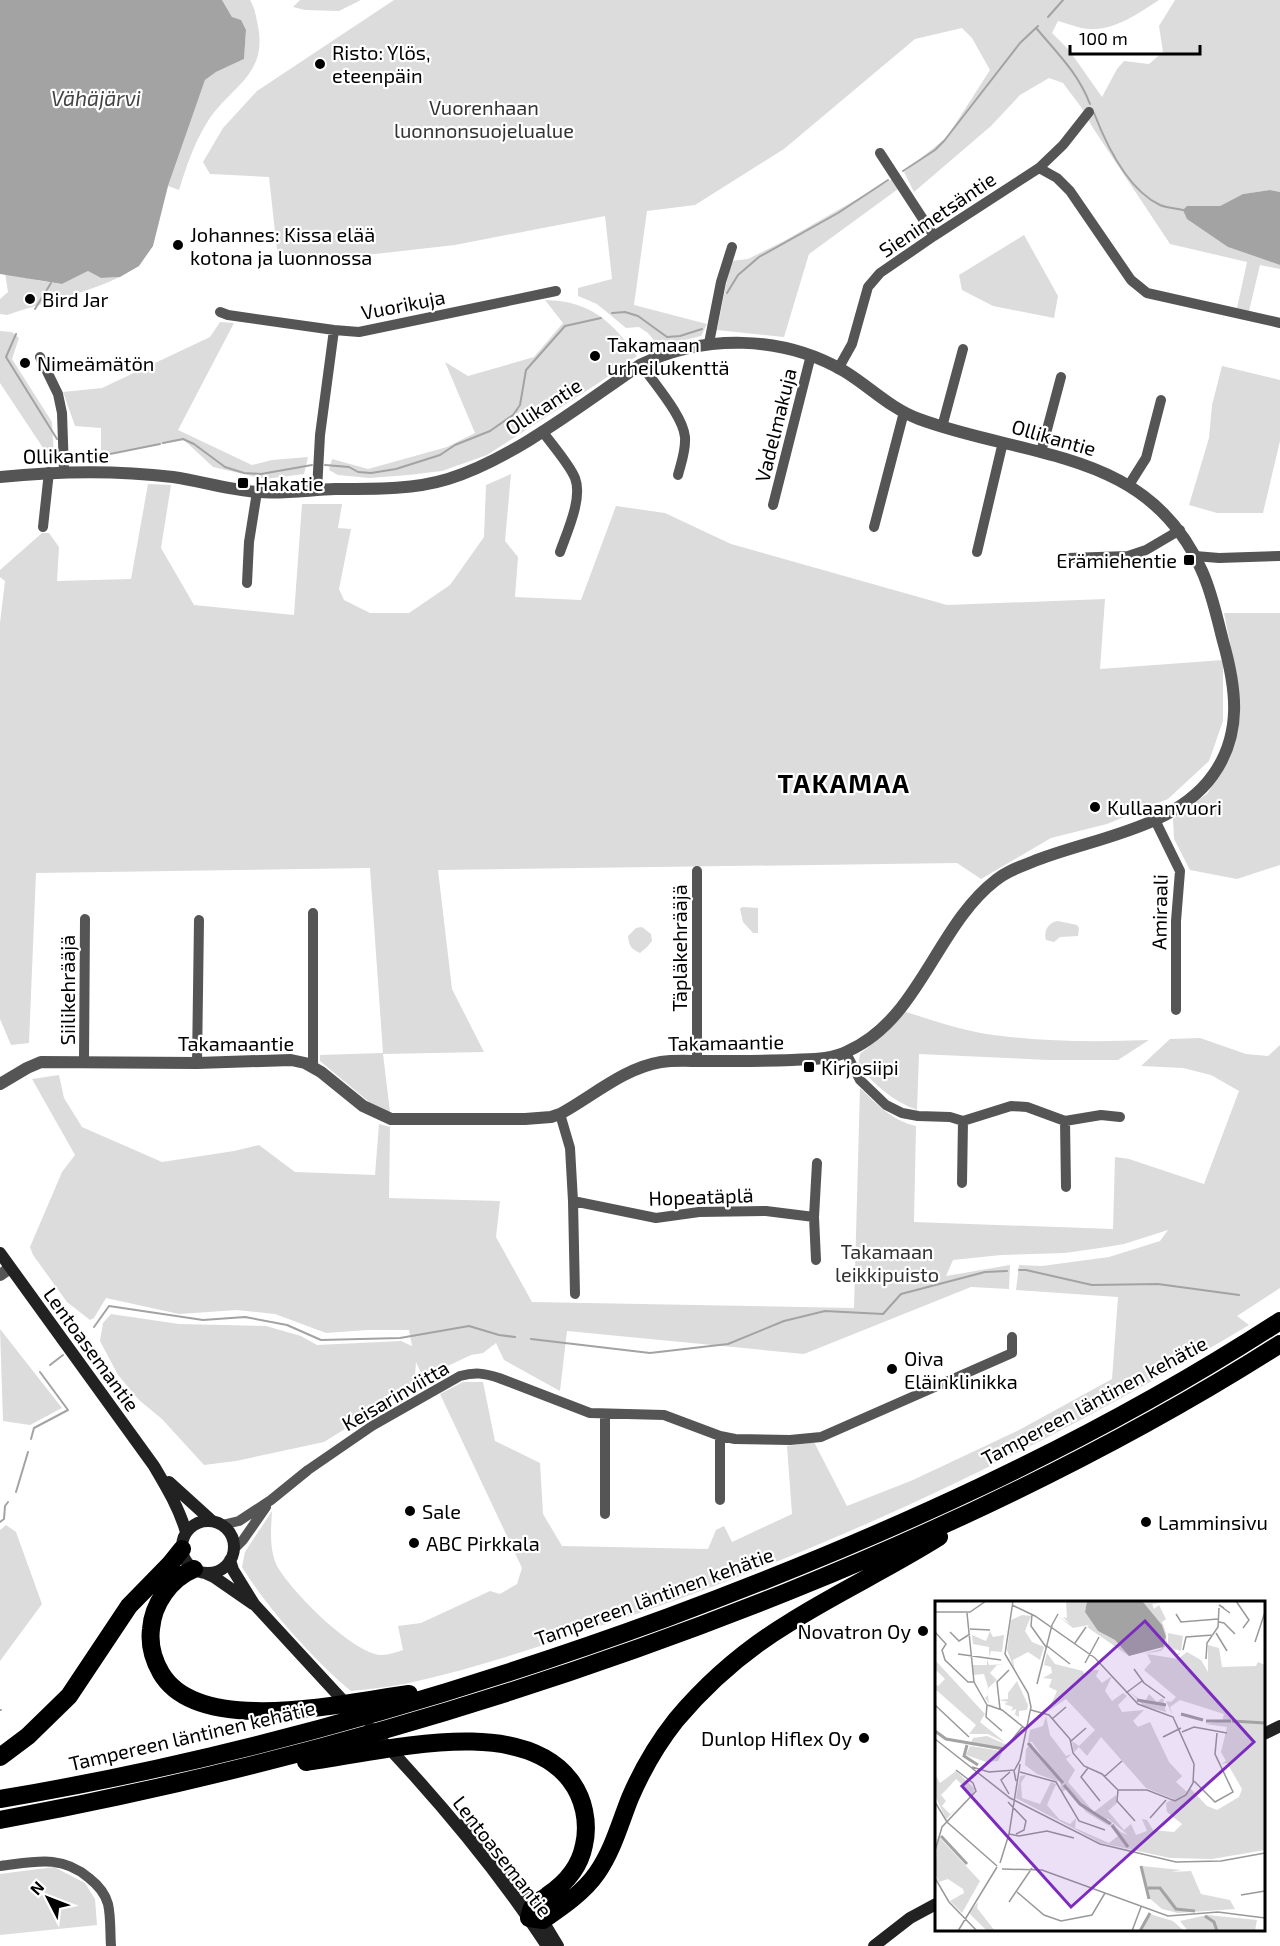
<svg xmlns="http://www.w3.org/2000/svg" width="1280" height="1946" font-family="'Exo 2',sans-serif">
  <rect width="100%" height="100%" fill="#fff"/>
  <path fill="#dcdcdc" d="M222 0H250C255 8 256 17 258 26 268 78 227 87 205 126 193 146 186 168 179 190L168 186 205 80 216 72 244 59 246 30 232 17Z
    M300 0H361L339 11 305 10 293 7Z
    M394 0H1159C1136 15 1110 34 1081 28 1073 26 1066 23 1058 21L1052 33 1069 50 1102 97 1117 69 1124 61 1149 64 1163 52 1159 26 1175 0H1280V192L1270 190 1243 194 1220 206H1187L1228 247 1280 265V269L1260 265 1249 311 1237 308 1247 262 1170 244 1093 128 1081 107 1063 83 1049 78 1020 95 991 126 914 192 904 172 947 137 990 70 972 38 962 28 915 39 784 149 695 205 647 211 634 305 707 324 701 336 659 346 648 333 639 327 626 328 597 304 578 296V288L612 279 605 216 455 245 375 254 278 259 269 177 210 174 203 162 223 128 257 91Z
    M892 179 898 189 809 254 784 337 717 330 731 261 748 259 784 241Z
    M1024 235 1058 296 1054 318 993 306 962 290 959 275Z
    M88 271 101 278 120 277C84 294 45 302 7 315L0 314V299L8 292 5 273 41 281 62 284Z
    M545 300C591 301 611 321 637 356L600 382 487 455 442 471 408 475 369 478 338 475 329 470 332 459 368 469 447 447 475 433 445 362 468 376 534 357 563 323Z
    M220 322 234 323 178 430 252 465 272 460 308 457 304 474 265 479 213 467 184 440 101 455V428L75 426 63 392 102 388 210 337Z
    M0 331 12 332 19 338 12 359 52 422 54 457 51 460 0 383Z
    M1222 366 1280 380V441L1263 513H1217L1189 505 1209 438 1212 405Z
    M511 474 505 541 518 557 515 597 581 600 616 506 665 513 731 544 947 605 1105 599 1100 669 1223 660V721L1209 761 1168 799 1107 824 1051 838 981 879 957 863 438 870 452 989 484 1052 383 1054 390 1112 375 1107 320 1061V1055L383 1053 370 868 36 873 29 1043 11 1045 0 1019V623L5 581 0 577V570L42 533H49L59 547 57 581 131 579 148 484 171 485 161 548 194 605 294 615 302 504H342L338 528 351 529 339 589 344 600 370 613H409L450 585 484 537 486 485Z
    M1224 613H1280V865L1237 879 1190 870 1174 839 1173 819 1208 793 1232 745 1238 683Z
    M742 907 758 908V933H753L743 922 740 909Z
    M1058 921 1077 925 1079 928 1078 936 1060 937 1054 942 1046 940C1043 931 1049 922 1058 921Z
    M642 927 651 934 652 941 647 947 640 953C631 949 629 946 628 936L636 928Z
    M903 1011C935 1021 968 1033 1002 1036 1051 1042 1100 1042 1149 1040L1118 1060H1049L919 1054 917 1110C892 1101 876 1085 858 1066L860 1054 887 1032Z
    M1200 1038 1246 1054 1268 1056 1280 1045V1288L1237 1316 1249 1325C1043 1448 825 1553 597 1627 535 1648 473 1669 409 1683 390 1687 370 1689 351 1691 315 1661 267 1608 242 1567L245 1552 272 1511C271 1529 269 1549 277 1566 291 1591 352 1653 381 1655 388 1655 397 1652 403 1650L398 1626 421 1623 490 1591 500 1594 517 1584 522 1568 440 1394 463 1382H483L495 1441 540 1463 543 1514 562 1546 708 1549 716 1530 724 1526 732 1542 792 1514 787 1446 814 1442 847 1506 913 1480 1019 1430 1112 1379 1118 1297 1016 1290 1019 1265 1042 1266 1109 1257 1160 1241 1168 1230 1124 1244 1100 1248 1065 1253 1001 1255 953 1260 946 1276 1010 1265 1009 1289 971 1287 804 1354 567 1331 560 1391 504 1360 496 1343 483 1353 471 1355 437 1371 421 1373 416 1362 415 1377 406 1391 324 1442 236 1461 204 1465 162 1419 139 1400 118 1375 100 1341 103 1323 111 1314 179 1324 266 1326 301 1336 317 1345 401 1341 412 1346 409 1330H367L326 1333 275 1314 237 1310 179 1314 106 1298 94 1318 90 1320 67 1302 33 1255 30 1247 62 1172 75 1155 32 1079 59 1075 64 1098 82 1127 162 1162 234 1151 259 1145 295 1172 375 1175 379 1124 390 1127 389 1198 500 1201 496 1237 532 1302 854 1308 860 1088C879 1106 891 1120 916 1126L914 1222 1113 1229 1115 1157 1129 1159 1204 1184 1239 1091 1211 1075 1183 1068 1141 1066 1170 1039Z
    M0 1329 62 1408 30 1425 3 1421Z
    M6 1525 16 1532 42 1604 0 1661V1530Z
    M54 1867 85 1883 95 1899 97 1925 0 1935V1874Z"/>
  <path fill="#a3a3a3" d="M0 0H222L232 17 241 20 246 30 244 59 216 72 205 80 168 186 153 246 139 266 120 277 101 278 88 271 62 284 0 274Z
    M1270 190 1280 192V265L1228 247 1187 219 1183 210 1187 206H1220L1243 194Z"/>
  <g fill="none" stroke-linecap="round" stroke-linejoin="round">
    <path stroke="#a3a3a3" stroke-width="2" d="M1048 17 1063 0
      M1037 29C1058 54 1078 73 1090 104
      M1094 113C1106 144 1128 190 1160 205 1167 208 1176 208 1183 210
      M903 171 935 150 944 141 1020 43 1038 26
      M727 293 738 275 759 257 838 213 888 180
      M35 309 51 283
      M612 313 625 312 638 316 667 337 680 336 702 329
      M16 334 6 357 57 439
      M163 443 183 439 194 444 225 467 244 473 261 474 312 465
      M80 456 85 459 160 444
      M325 465 349 467 358 472 371 473 396 469 440 455 455 445 490 431 513 415 520 405 526 370 565 326 601 318
      M1019 1270H1026L1092 1285 1158 1284 1239 1295
      M94 1327 109 1306 203 1320 245 1317 287 1325 321 1340 400 1338 469 1326 499 1335 515 1337
      M531 1339 650 1353 728 1344 784 1321 825 1311 883 1314 901 1294 985 1272 1007 1271
      M50 1365 63 1355
      M31 1439 34 1428 68 1410 40 1372
      M16 1492 28 1452
      M0 1522 4 1519 5 1506 8 1502
      M0 1710H1"/>
    <path stroke="#555" stroke-width="10" d="M880 153 934 236
      M1039 168 1057 178 1070 191 1131 280 1147 293 1280 323
      M220 312 228 315 334 330 359 332 556 291
      M709 343 721 282 732 247
      M40 357 58 394 62 413 64 471
      M640 365 646 371C658 388 683 417 685 437 686 451 681 463 678 475
      M838 369 852 344 868 287 880 273 934 236 1039 168 1063 145 1089 112
      M942 427 963 349
      M542 431C551 443 570 465 575 478 583 498 567 532 560 552
      M1041 452 1061 377
      M1129 485 1146 458 1161 400
      M317 490 320 435 334 330
      M773 505 811 355
      M43 527 49 472
      M874 527 904 412
      M977 552 1003 442
      M1195 556 1219 558 1280 556
      M1068 558 1128 556 1146 550 1180 530
      M247 583 249 542 257 492
      M1155 820 1180 871 1176 921V1010
      M846 1053 860 1080 886 1105 902 1113 918 1116 950 1117 963 1121 1011 1106 1027 1107 1065 1121 1101 1115 1120 1117
      M84 1061 85 919
      M697 1061V871
      M197 1063 199 920
      M313 1067V913
      M560 1114 570 1148 573 1201 656 1218 699 1212 766 1211 814 1217
      M1065 1121 1066 1187
      M962 1183 963 1121
      M573 1201 575 1294
      M816 1260 814 1217 817 1163
      M720 1436V1500
      M605 1514V1414
      M222 1525 239 1521 271 1500 308 1470 372 1426 460 1376C475 1372 484 1373 499 1378L590 1413 664 1415 720 1436 735 1439 790 1440 821 1437 1012 1353V1337
      M234 1549 243 1540 266 1507
      M0 1866C34 1862 61 1854 89 1878 98 1885 105 1893 108 1904 111 1917 110 1933 111 1946"/>
    <path stroke="#555" stroke-width="12" d="M0 477C58 471 115 470 173 477 201 481 229 490 258 492 284 494 309 490 335 489 373 489 412 490 448 479 513 459 584 403 640 365 704 334 782 335 844 371 869 386 891 409 919 419 1027 459 1148 448 1202 571 1212 593 1217 618 1223 641 1236 687 1243 733 1213 775 1174 830 1091 838 1032 862 1019 867 1007 871 996 880 936 926 920 1019 848 1051 830 1060 811 1059 792 1060 762 1061 732 1061 702 1061 689 1061 674 1060 661 1062 624 1068 593 1096 560 1114L551 1117 525 1119H391L363 1106 321 1072 305 1063 291 1060 197 1063 41 1062 27 1068 0 1084
      M0 1275 10 1268"/>
    <path stroke="#222" stroke-width="12" d="M0 1253 154 1466C167 1488 179 1508 186 1532
      M169 1482 212 1521
      M182 1547a26 26 0 1 1 52 0a26 26 0 1 1-52 0Z
      M230 1560 233 1570 254 1604 349 1707
      M205 1573 214 1577 253 1604
      M370 1728C434 1795 496 1868 547 1946
      M1264 1734 1280 1726
      M464 1824C500 1862 532 1901 558 1946
      M874 1946 910 1918 936 1904"/>
    <path stroke="#000" stroke-width="18" d="M194 1569C170 1579 153 1604 151 1629 149 1645 153 1659 161 1673 199 1738 348 1702 409 1694
      M0 1757 28 1736 69 1696 129 1606 170 1564 182 1549
      M306 1762C378 1753 518 1712 570 1780 584 1798 589 1823 584 1845 580 1866 566 1883 548 1895 544 1899 537 1901 533 1906 531 1908 530 1915 529 1918L543 1920C562 1907 584 1892 597 1873 613 1850 620 1823 630 1798 642 1770 657 1744 676 1720 708 1682 746 1649 789 1623 838 1592 890 1568 939 1537
      M0 1799C227 1761 450 1697 666 1618 879 1539 1089 1445 1280 1321
      M0 1820C271 1770 532 1694 787 1592 958 1523 1125 1443 1280 1344"/>
  </g>
  <g fill="#000" stroke="#fff" stroke-width="2">
    <circle cx="320" cy="64" r="6"/>
    <circle cx="178" cy="245" r="6"/>
    <circle cx="30" cy="299" r="6"/>
    <circle cx="595" cy="356" r="6"/>
    <circle cx="25" cy="363" r="6"/>
    <rect x="237" y="477" width="12" height="12" rx="3"/>
    <rect x="1183" y="554" width="12" height="12" rx="3"/>
    <circle cx="1095" cy="807" r="6"/>
    <rect x="803" y="1061" width="12" height="12" rx="3"/>
    <circle cx="892" cy="1369" r="6"/>
    <circle cx="410" cy="1511" r="6"/>
    <circle cx="1146" cy="1522" r="6"/>
    <circle cx="414" cy="1543" r="6"/>
    <circle cx="923" cy="1631" r="6"/>
    <circle cx="864" cy="1738" r="6"/>
  </g>
  <g text-anchor="middle" dominant-baseline="central" stroke-width="4.5" stroke-linejoin="round" paint-order="stroke">
    <g font-size="20" fill="#000" stroke="#fff" text-anchor="start">
      <text x="332" y="52">Risto: Ylös,<tspan x="332" dy="23">eteenpäin</tspan></text>
      <text x="190" y="234">Johannes: Kissa elää<tspan x="190" dy="23">kotona ja luonnossa</tspan></text>
      <text x="42" y="299">Bird Jar</text>
      <text x="607" y="344">Takamaan<tspan x="607" dy="23">urheilukenttä</tspan></text>
      <text x="37" y="363">Nimeämätön</text>
      <text x="255" y="483">Hakatie</text>
      <text x="1177" y="560" text-anchor="end">Erämiehentie</text>
      <text x="1107" y="807">Kullaanvuori</text>
      <text x="821" y="1067">Kirjosiipi</text>
      <text x="904" y="1358">Oiva<tspan x="904" dy="23">Eläinklinikka</tspan></text>
      <text x="422" y="1511">Sale</text>
      <text x="1158" y="1522">Lamminsivu</text>
      <text x="426" y="1543">ABC Pirkkala</text>
      <text x="911" y="1631" text-anchor="end">Novatron Oy</text>
      <text x="852" y="1738" text-anchor="end">Dunlop Hiflex Oy</text>
    </g>
    <g font-size="20" fill="#333" stroke="#fff">
      <text x="484" y="107">Vuorenhaan<tspan x="484" dy="23">luonnonsuojelualue</tspan></text>
      <text x="887" y="1251">Takamaan<tspan x="887" dy="23">leikkipuisto</tspan></text>
    </g>
    <g font-size="20" fill="#000" stroke="#fff">
      <text transform="translate(937 214) rotate(-34)">Sienimetsäntie</text>
      <text transform="translate(403 304) rotate(-11)">Vuorikuja</text>
      <text transform="translate(543 406) rotate(-33)">Ollikantie</text>
      <text transform="translate(775 425) rotate(-76)">Vadelmakuja</text>
      <text transform="translate(1054 437) rotate(16)">Ollikantie</text>
      <text transform="translate(66 455) rotate(-1)">Ollikantie</text>
      <text transform="translate(1159 912) rotate(-89)">Amiraali</text>
      <text transform="translate(679 948) rotate(-90)">Täpläkehrääjä</text>
      <text transform="translate(67 990) rotate(-90)">Siilikehrääjä</text>
      <text transform="translate(726 1042) rotate(-1)">Takamaantie</text>
      <text x="236" y="1043">Takamaantie</text>
      <text transform="translate(701 1196) rotate(-2)">Hopeatäplä</text>
      <text transform="translate(92 1349) rotate(54)">Lentoasemantie</text>
      <text transform="translate(395 1395) rotate(-30)">Keisarinviitta</text>
      <text transform="translate(1094 1400) rotate(-28)">Tampereen läntinen kehätie</text>
      <text transform="translate(654 1596) rotate(-20)">Tampereen läntinen kehätie</text>
      <text transform="translate(192 1735) rotate(-13)">Tampereen läntinen kehätie</text>
      <text transform="translate(503 1856) rotate(52)">Lentoasemantie</text>
    </g>
    <g font-size="21" font-style="italic" fill="#444" stroke="#fff">
      <text x="96" y="97">Vähäjärvi</text>
    </g>
    <g font-size="26" font-weight="bold" letter-spacing="1.5" fill="#000" stroke="#fff">
      <text x="844" y="782">TAKAMAA</text>
    </g>
  </g>
  <g transform="translate(935 1601)">
    <rect width="330" height="330" fill="#fff"/>
    <path d="M131 0H152L150 11 163 30 180 39 194 55 152 26 154 24 138 27 123 15 135 23 128 16 132 17ZM207 0H237L217 3 219 8 224 4 231 18 227 21 231 32 232 43 226 50 207 53 226 48 231 38 227 24ZM87 14 96 15 90 30 97 41 109 46 105 59 93 51 78 59 80 70 72 49 76 19ZM55 30 58 36 69 34 67 51 56 50 54 56V46L38 43 37 34 51 40ZM233 32 248 35 246 50 239 48 242 53 246 51 243 55 234 49 238 48 233 46ZM273 44 284 47 287 66 321 65 323 61 330 64V249L277 258 235 257 166 242 81 197 85 175 91 174 86 182 87 197 105 203 116 181 121 183 112 204 124 218 135 223 141 217 140 227 174 242 183 235 175 225 177 223 186 231 193 234 172 217 174 225 151 211 133 187 127 191 125 181 102 173 90 164 91 148 96 142 111 164 119 172 97 141H93L95 129 108 125 111 115 115 134 131 155 137 153 131 158 140 169 133 181 159 211 181 194 182 202 173 210 189 229 196 223 201 234 212 230 207 218 212 219 218 229 239 231 247 223 232 211 231 202 256 188 272 205 282 209 304 196 307 188 292 162 286 163 291 160 286 151 292 126 270 123 287 120 289 113 245 99 235 106 238 115 231 100 236 101 241 96 209 69 216 61 212 53 243 58 252 51 266 59 273 71ZM112 52 120 63 148 70 150 74 156 69H164L161 75 167 82 177 75 170 90 177 100 188 92 192 95 183 104 187 111 209 109 198 120 203 126 215 121 234 161 247 175 241 181 252 191 241 199 211 187 166 136 152 155 144 146 139 151 137 140 144 145 160 129 131 98 113 110 122 90 114 86 117 78 108 77 117 72 116 66 109 64ZM52 57 54 64 70 63 62 64 55 72 62 79 52 88 54 103 64 106 55 104 50 97 53 94 52 88 53 86 49 73 38 74 37 64H52ZM0 59 50 113 45 121 71 142 53 133H34L41 124 0 88V83L3 85 10 78 0 68ZM82 80 93 104 92 109 84 110V116L80 114 81 108 76 110 78 106 69 103 73 101 64 99 73 98V92L63 93 73 92ZM195 91 209 102 214 93 222 101 228 97 231 111 209 105ZM52 135 72 144 67 149 35 144 38 137ZM35 145 67 150V152L63 160 51 161 31 154ZM21 170 40 188 37 193 21 178 12 188 6 194 11 200 7 205 15 213 21 208 11 218 0 195V173L5 182ZM3 235 45 280 27 312 15 300 29 292 28 288 13 278 4 281 0 273ZM206 265 246 269 237 271 256 270 266 293 295 299 300 308 243 312 227 308 213 296ZM43 301 42 307 60 330H52L34 312ZM215 313 238 320 249 330H206ZM272 314 322 319 320 330H253L245 320Z" fill="#dcdcdc"/>
    <path d="M152 0 208 1 227 24 231 36 228 46 194 55 180 39 163 30 150 11Z" fill="#a3a3a3"/>
    <path fill="none" stroke="#a3a3a3" stroke-width="3" d="M202 99 231 104M246 113 268 119M271 120H296M297 120 330 122M0 130 11 138 69 148M93 142 128 182M32 144 29 155 43 164M129 184 145 203 176 223M177 224 193 246M6 235 32 263M206 265 214 298M213 287H225L241 308 260 310M270 315 279 321 282 330M205 330 215 312"/>
    <path fill="none" stroke="#999" stroke-width="1.5" d="M78 0 70 53 93 92 96 106 85 159 79 170 81 180M301 0 314 19 308 27M77 4 100 15 160 57 203 103 238 116 259 163 258 182 251 194 240 200 212 189H183L167 173 149 165 138 152 135 138 114 114 96 109M289 7 284 4 295 12M0 11H35L51 0M32 12 39 81 52 104 67 109 92 129M97 13 96 25 111 46M241 13 246 21 283 18M284 21 289 22 300 33M35 28 55 29M0 31 11 43 7 49 10 59 33 81H39M15 31 24 40 35 33M281 32 292 50M320 41 330 11M140 42 151 26M112 45 135 63M248 49 251 36 278 34M23 53 66 59M271 58 272 42 283 26 284 7M150 62 164 36M199 68 209 82 230 97M102 83 117 24 123 13M191 92 207 80M0 104 34 136M52 104 51 116 67 130M65 108 62 81 74 69M117 118 131 106M247 131 259 126 292 132M228 136 246 127M0 138 75 197 165 243 241 261 286 260 330 252M136 140 151 127M73 144 88 125M37 166 54 171 80 169M153 167 146 176 165 200M85 171 121 181 144 220 170 229M169 176 187 160M259 180 280 201 298 191 280 153 282 132M183 189 182 200 200 220M74 193 66 179 75 171M0 201 12 221 62 265M73 201 91 220 89 229 81 233M215 217 231 199M74 233 84 235 112 230 139 237M0 250 7 226 41 190 38 182 21 169M65 262 74 233 85 163M67 268 107 269 233 315 283 311 330 317M0 277 14 301 42 330M82 291 109 314 126 320 157 314 170 292M306 294 330 290M74 301 97 267M23 330 62 266M197 330 206 306"/>
    <path fill="#7b2cbf" fill-opacity="0.15" stroke="#7b2cbf" stroke-width="3" d="M210 20 319 141 136 306 27 185Z"/>
    <rect width="330" height="330" fill="none" stroke="#000" stroke-width="3"/>
  </g>
  <g transform="translate(48 1898) rotate(312)" stroke="#ffffff" stroke-width="4.5" paint-order="stroke">
  <path d="M0-4.5L10 22L0 15L-10 22Z" fill="#000000"/>
  <text y="-9" font-size="16" font-weight="bold" text-anchor="middle" fill="#000000">N</text>
  </g>
  <path d="M1070 45v9h130v-9" fill="none" stroke="#000000" stroke-width="3"/>
  <text x="1079" y="45" font-size="18" fill="#000000" stroke="#ffffff" stroke-width="4.5" paint-order="stroke">100 m</text>
</svg>
